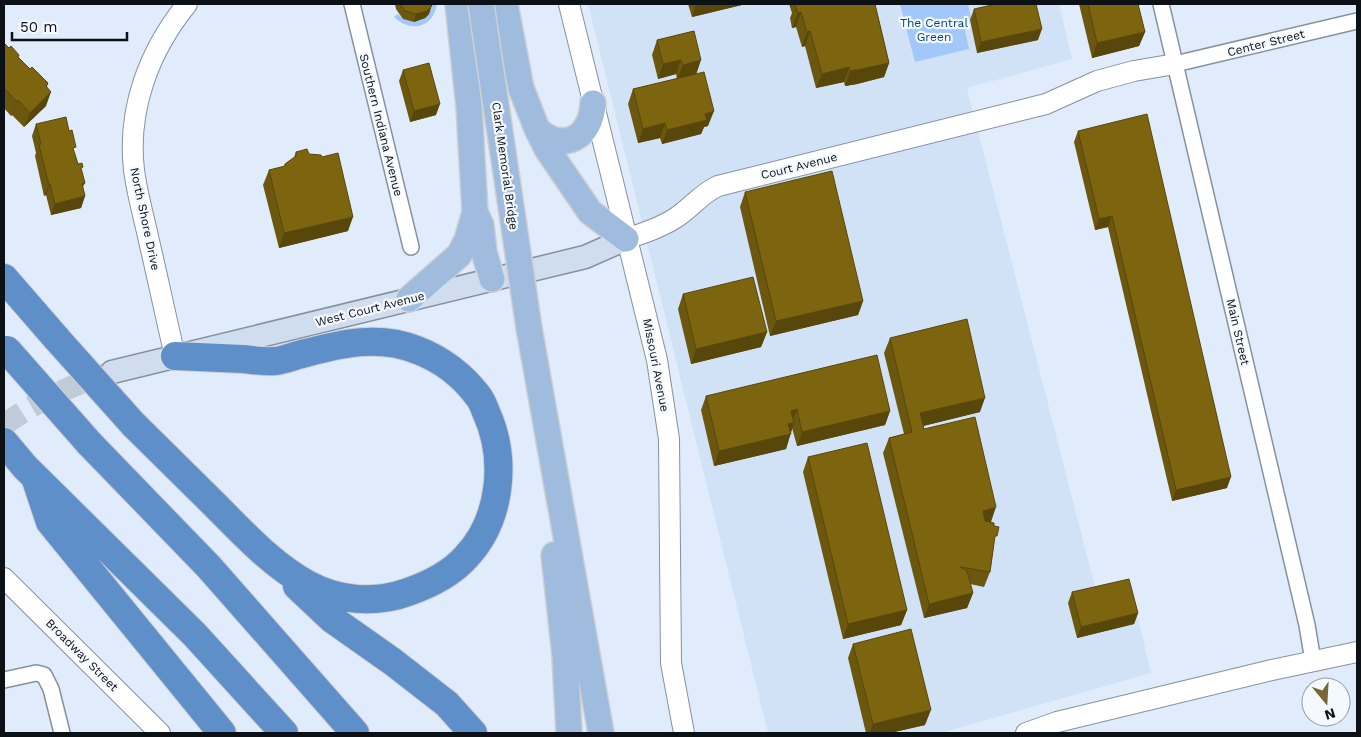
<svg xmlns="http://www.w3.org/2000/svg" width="1361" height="737" font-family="'Work Sans',sans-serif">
  <rect width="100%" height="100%" fill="#e0ecfb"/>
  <path fill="#d1e2f7" d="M588 4H1059L1072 59 967 88 1096 591 1130 583 1151 673 941 733H768Z"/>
  <path fill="#a1c8f8" d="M432 4H437C433 28 411 33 394 17L398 14C411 27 429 22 432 4Z
    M900 4H968L971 18 963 21 969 49 915 62Z"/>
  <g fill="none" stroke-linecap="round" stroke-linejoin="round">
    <path stroke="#c0cbd8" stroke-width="22" stroke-dasharray="22 11" stroke-linecap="butt" d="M4 425C35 402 69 386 106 374"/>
    <defs>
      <path id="minor" d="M352 4 411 247
        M1161 4 1307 625 1313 661
        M1175 64 1357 21
        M4 680 36 673 44 675 51 689 62 733"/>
      <path id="tertiary" d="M569 4 657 360 669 439 671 663 684 733
        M626 239C644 233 662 227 677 217 692 207 702 193 718 186L1046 104 1097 81 1134 71 1175 64
        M175 356C166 318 158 279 149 241 144 217 137 194 134 170 127 109 149 51 187 4
        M4 578 160 733
        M1026 733 1057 722 1272 670 1357 652"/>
      <path id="secondary" d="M112 372 585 257 626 239"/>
      <path id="primary" d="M458 4 469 107 475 212 481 225 484 252 492 279
        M505 4 521 88 537 129 547 149 590 212 626 239
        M537 129C563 154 592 137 593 103
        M409 299 459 255 467 240 475 212
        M529 328 601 733
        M554 555 565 656 569 733"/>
      <path id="motorway" d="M4 278 57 339
        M133 424C160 451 187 477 214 504 243 533 271 564 307 584 338 601 375 604 408 592 428 585 451 574 466 557 502 519 507 458 486 412 484 407 482 401 478 396 463 376 441 359 417 350 380 335 343 343 306 353 296 355 285 360 275 361 265 362 253 360 243 359 220 358 198 357 175 356
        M4 442 25 467 195 635 284 733
        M89 443 209 567 355 733
        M36 480 50 522 222 733
        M297 586 332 619 393 662 447 704 473 733"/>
    </defs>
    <use href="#minor" stroke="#86919f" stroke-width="18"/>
    <use href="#tertiary" stroke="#86919f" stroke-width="22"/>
    <use href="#secondary" stroke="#86919f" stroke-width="25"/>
    <use href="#primary" stroke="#cecfd0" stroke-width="28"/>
    <use href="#motorway" stroke="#cecfd0" stroke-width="30"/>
    <use href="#minor" stroke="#fff" stroke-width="15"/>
    <use href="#tertiary" stroke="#fff" stroke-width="20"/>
    <use href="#secondary" stroke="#cfddee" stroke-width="22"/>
    <use href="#primary" stroke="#9fbcde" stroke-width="25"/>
    <use href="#motorway" stroke="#5f8fc8" stroke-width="28"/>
    <defs>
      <path id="primary-bridge" d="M481 4 529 328"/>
      <path id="motorway-bridge" d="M57 339 133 424
        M7 350 89 443"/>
    </defs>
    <use href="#primary-bridge" stroke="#cecfd0" stroke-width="28" stroke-linecap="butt"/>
    <use href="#motorway-bridge" stroke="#cecfd0" stroke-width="30" stroke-linecap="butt"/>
    <use href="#primary-bridge" stroke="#9fbcde" stroke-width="25"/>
    <use href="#motorway-bridge" stroke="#5f8fc8" stroke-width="28"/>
  </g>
  <path fill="#6c570e" d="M395 4H432L429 14 425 18 414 22 403 19 396 9Z
    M688 4H746L692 17Z
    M789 4H875L889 63 884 77 857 84 845 86 844 82 816 88 805 46 802 47 796 27 792 28 790 18 792 13Z
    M1079 4H1138L1145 32 1139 46 1092 58Z
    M974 9 1038 40 977 53 970 20Z
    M694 31 696 74 708 126 704 127 701 134 662 144 660 138 638 143 628 104 633 89 677 79 676 74 658 79 652 55 657 40Z
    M4 43 30 69 48 83 47 87 46 106 24 127 12 115 11 116 4 108Z
    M403 70 436 115 410 122 399 81Z
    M36 124 74 152 78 164 82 171 85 183 83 187 85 196 81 208 51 215 46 195 44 196 35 156 36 153 32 136Z
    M1078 131 1227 488 1172 501 1108 227 1095 230 1074 142Z
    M296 152 309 154 348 231 279 248 263 185 269 170 284 167 285 164 294 158Z
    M745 192 863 301 858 315 770 336 740 207Z
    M683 294 767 332 761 347 691 364 678 309Z
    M890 338 980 412 923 426 924 429 994 526V543L990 572 984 587 970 584 973 593 967 608 924 618 883 453 889 438 904 434 884 353Z
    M706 396 890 411 885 425 797 446 792 428 786 449 714 466 701 410Z
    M808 457 907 610 901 625 843 639 803 472Z
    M1072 592 1138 613 1134 624 1077 638 1068 603Z
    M853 644 925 725 890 733H866L848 658Z"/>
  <path fill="#58470b" d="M696 4H746L692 17Z
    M431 7 429 14 425 18 414 22 416 14Z
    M801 12 796 27 792 28 798 13Z
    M1042 29 1038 40 977 53 981 42Z
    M810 31 805 46 802 47 807 32Z
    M1145 32 1139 46 1092 58 1097 43Z
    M681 60 676 74 658 79 663 64Z
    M701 60 696 75 677 79 683 65Z
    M889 63 884 77 857 84 845 86 850 71Z
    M849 67 844 82 816 88 822 74Z
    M51 92 46 106 24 127 30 113Z
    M18 100 12 115 11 116 17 102Z
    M440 104 436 115 410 122 414 111Z
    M714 111 708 126 704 127 701 134 662 144 667 130 705 114Z
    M665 123 660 138 638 143 643 129Z
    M50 184 46 195 44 196 49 185Z
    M85 196 81 208 51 215 55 204Z
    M1112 216 1108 227 1095 230 1099 219Z
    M353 217 348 231 279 248 284 233Z
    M863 301 858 315 770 336 776 321Z
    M767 332 761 347 691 364 696 349Z
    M985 398 980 412 915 428 920 413Z
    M797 409 791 424 794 423 786 449 714 466 719 451 791 411Z
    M890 411 885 425 797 446 802 432Z
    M1231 477 1227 488 1172 501 1176 490Z
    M996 507 991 522 977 525 983 511Z
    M973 593 967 608 924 618 929 604Z
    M907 610 901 625 843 639 848 624Z
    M1138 613 1134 624 1077 638 1081 627Z
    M931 710 925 725 890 733H870L873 724Z"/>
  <path fill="#7d6510" stroke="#58470b" d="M400 4H432L431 7 427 11 416 14 405 11Z
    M795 4H875L889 63 862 69 850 71 849 67 822 74 810 31 807 32 801 12 798 13Z
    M996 4H1036L1042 29 981 42 974 9Z
    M1088 4H1138L1145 32 1097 43Z
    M694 31 701 60 683 65 681 60 663 64 657 40Z
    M4 43 9 48 11 46 19 55 18 57 30 69 32 67 48 83 46 86 51 92 30 113 18 100 17 102 4 88Z
    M429 63 440 104 414 111 403 70Z
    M704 72 714 111 705 114 707 120 667 130 665 123 643 129 633 89Z
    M1147 114 1231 477 1176 490 1112 216 1099 219 1078 131Z
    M66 117 69 131 72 130 76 147 73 148 78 164 82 163 83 167 81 168 85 183 82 184 85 196 55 204 50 184 49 185 39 145 41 144 36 124Z
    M307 149 309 154 321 155 322 157 338 153 353 217 284 233 269 170 285 166V164L296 156V152Z
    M832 171 863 301 776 321 745 192Z
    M753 277 767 332 696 349 683 294Z
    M967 319 985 398 920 413 924 429 975 417 996 507 983 511 985 521 994 523V526L999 527 997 536H995L990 572 960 567 967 571 973 593 929 604 889 438 912 432 890 338Z
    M877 355 890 411 802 432 797 409 791 411 794 423 788 424 791 434 719 451 706 396Z
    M867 443 907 610 848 624 808 457Z
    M1129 579 1138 613 1081 627 1072 592Z
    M911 629 931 710 873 724 853 644Z"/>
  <g text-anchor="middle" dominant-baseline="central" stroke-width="4.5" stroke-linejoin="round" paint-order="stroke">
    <g font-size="12" fill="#004484" stroke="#f4f9ff">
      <text x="934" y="23">The Central<tspan x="934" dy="14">Green</tspan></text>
    </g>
    <g font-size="12" fill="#0c1115" stroke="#f4f9ff">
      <text transform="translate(1266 43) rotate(-14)">Center Street</text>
      <text transform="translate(381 125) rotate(76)">Southern Indiana Avenue</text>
      <text transform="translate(505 166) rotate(82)">Clark Memorial Bridge</text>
      <text transform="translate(799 166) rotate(-14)">Court Avenue</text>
      <text transform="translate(145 219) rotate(78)">North Shore Drive</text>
      <text transform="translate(370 309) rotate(-14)">West Court Avenue</text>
      <text transform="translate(1238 332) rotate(77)">Main Street</text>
      <text transform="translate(656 365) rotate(79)">Missouri Avenue</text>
      <text transform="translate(82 655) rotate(45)">Broadway Street</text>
    </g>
  </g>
  <rect width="1361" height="737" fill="none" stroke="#0c1115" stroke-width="10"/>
  <g transform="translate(1326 702) rotate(162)"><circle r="24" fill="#f4f9ff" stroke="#979ca1"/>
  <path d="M0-4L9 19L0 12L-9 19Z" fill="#786735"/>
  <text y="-8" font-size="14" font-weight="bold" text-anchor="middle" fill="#0c1115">N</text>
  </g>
  <path d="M12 32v8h115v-8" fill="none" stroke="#0c1115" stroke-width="2.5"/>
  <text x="20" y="32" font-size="15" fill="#0c1115" stroke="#f4f9ff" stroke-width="4" paint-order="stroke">50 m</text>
</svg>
